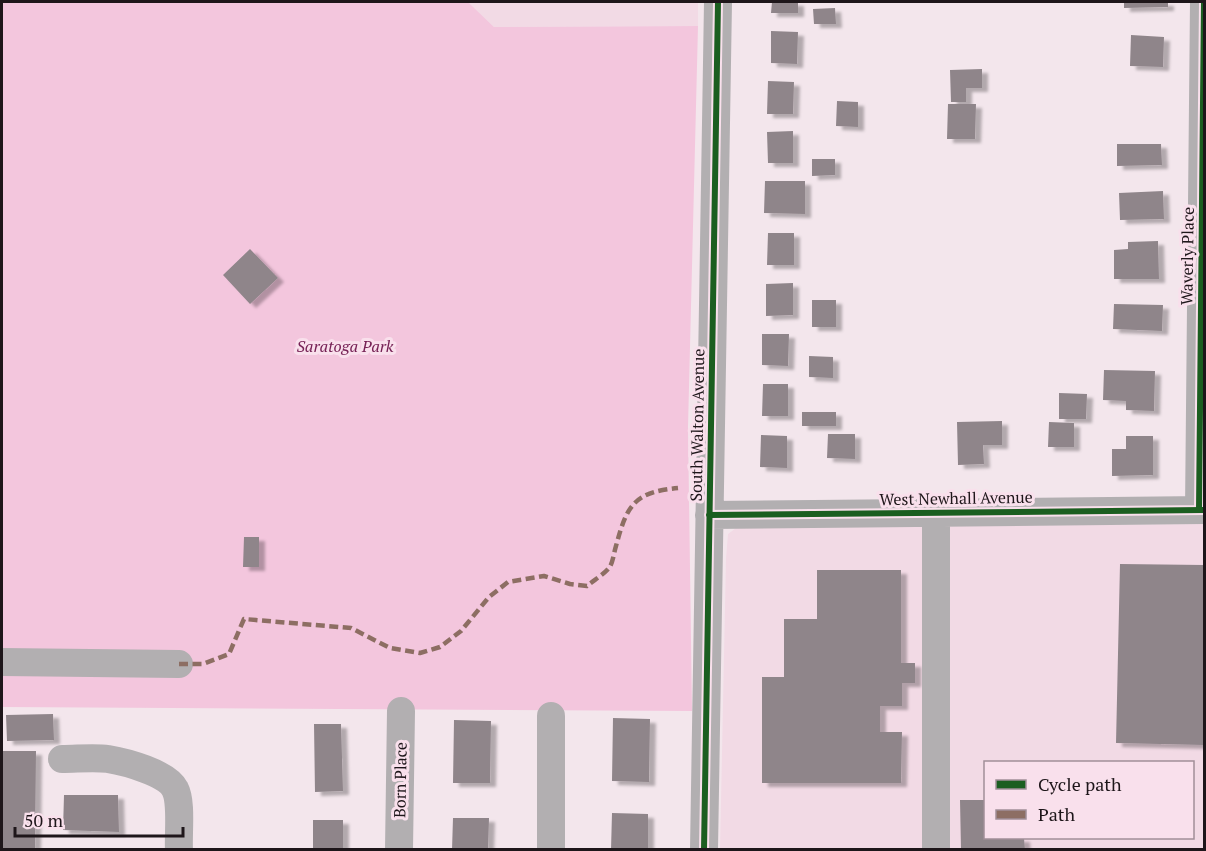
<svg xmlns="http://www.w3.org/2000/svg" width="1206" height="851" font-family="'PT Serif',serif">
  <defs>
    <filter id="shadow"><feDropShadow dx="6" dy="4" stdDeviation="1.5" flood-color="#0004"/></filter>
  </defs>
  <rect width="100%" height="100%" fill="#f3e6ec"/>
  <path fill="#f2dae5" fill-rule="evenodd" d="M468 2H698V26L494 27Z
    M1204 524V849L720 850 726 559 728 534 736 528ZM986 762H1192V838H986Z"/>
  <path fill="#f3c6dd" d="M2 2H468L494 27 698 26 688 427 692 711 2 707Z"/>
  <path fill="#8f858a" filter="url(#shadow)" d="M772 2H798V13H771Z
    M1124 2H1168V7L1124 8Z
    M835 8 836 24H814L813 9Z
    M771 31 798 32 797 64 771 63Z
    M1131 35 1164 37 1163 67 1130 66Z
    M982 69V88H966V102H951L950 70Z
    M768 81 794 82 793 114H767Z
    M837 101 858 102V127L836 126Z
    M948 104H976L975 139H947Z
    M793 131V163H768L767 132Z
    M1117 144H1161L1162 165 1117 166Z
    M812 159H835V175L812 176Z
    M765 181H805V214L764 213Z
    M1163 191 1164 219 1120 220 1119 193Z
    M768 233H794V265H767Z
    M1158 241 1159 279H1114V250L1128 249V242Z
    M250 249 278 278 250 304 223 275Z
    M793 283V315L766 316V284Z
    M812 300H836V327H812Z
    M1114 304 1163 305 1162 331 1113 329Z
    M762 334H789L788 366 762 365Z
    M809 356 833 357V378L809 377Z
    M1104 370 1155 371 1154 411 1126 410V401L1103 400Z
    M763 384H788V416H762Z
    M1059 393 1087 394 1086 419H1059Z
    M802 412H836V426H802Z
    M1002 421V445H983L984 464 958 465 957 422Z
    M1049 422 1074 423V447H1048Z
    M828 434H855V459L827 458Z
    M761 435 787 436V468L760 467Z
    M1126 436H1153V475L1112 476V449H1126Z
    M244 537H259V567H243Z
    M1120 564 1204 565V745L1116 743Z
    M817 570H901V663H915V683H902V706H880V732H902L901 783H762V677H784V619H817Z
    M53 714 54 740 7 741 6 715Z
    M613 718 650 719 649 782 612 781Z
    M454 720 491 721 490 783H453Z
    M314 724H341L343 791 315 792Z
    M3 751H36L35 850H2Z
    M64 795H118L119 832 63 830Z
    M960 800H986V838H1024L1025 850H961Z
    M612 813 648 814V850H611Z
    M453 818H489L488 850H452Z
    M313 820H343V850H313Z"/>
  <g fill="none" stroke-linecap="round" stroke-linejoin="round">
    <path stroke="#b2afb1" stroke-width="28" d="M1199 510 1204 2
      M709 515 1204 510
      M2 662 179 664
      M62 759C77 759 94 757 108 759 126 762 167 773 175 789 182 802 178 834 179 850
      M399 850 401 711
      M551 850V716
      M704 850 718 2
      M936 850V512"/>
    <path stroke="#8d6e63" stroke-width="4.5" stroke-dasharray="9 4.5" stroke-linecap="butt" d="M179 664H203L229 654 244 619 351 628 390 648 420 653 440 647 461 631 489 597 508 582 544 576 570 584 587 586C594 580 603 575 609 568 613 563 614 552 616 546 627 505 634 492 678 488"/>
    <defs>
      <path id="cycleway" d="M1199 510 1204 2
        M709 515 1204 510
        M704 850 718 2"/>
    </defs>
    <use href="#cycleway" stroke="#f9e0ec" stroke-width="10"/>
    <use href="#cycleway" stroke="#1b5e20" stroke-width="6"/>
  </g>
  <g text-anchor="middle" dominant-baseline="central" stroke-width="6" stroke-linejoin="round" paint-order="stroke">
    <g font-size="16" fill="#1e161a" stroke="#f9e0ec">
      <text transform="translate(1187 256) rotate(-89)">Waverly Place</text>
      <text transform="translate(697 425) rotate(-89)">South Walton Avenue</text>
      <text transform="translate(956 498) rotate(-1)">West Newhall Avenue</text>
      <text transform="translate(400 780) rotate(-89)">Born Place</text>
    </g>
    <g font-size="16" font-style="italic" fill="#762155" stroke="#f9e0ec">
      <text x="345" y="346">Saratoga Park</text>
    </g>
  </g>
  <rect width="1206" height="851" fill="none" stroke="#1e161a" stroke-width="6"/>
  <rect x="984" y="761" width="210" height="78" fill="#f9e0ec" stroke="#a18f98" stroke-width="1.5"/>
  <rect x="996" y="780" width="30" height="9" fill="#1b5e20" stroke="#a18f98" stroke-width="1.5"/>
  <text x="1038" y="791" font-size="18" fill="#1e161a">Cycle path</text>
  <rect x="996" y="810" width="30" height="9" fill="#8d6e63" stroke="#a18f98" stroke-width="1.5"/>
  <text x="1038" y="821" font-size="18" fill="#1e161a">Path</text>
  <path d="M15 827v9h168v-9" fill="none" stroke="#1e161a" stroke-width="3"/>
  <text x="24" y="827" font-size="18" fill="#1e161a" stroke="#f9e0ec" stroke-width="4.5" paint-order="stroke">50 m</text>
</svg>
